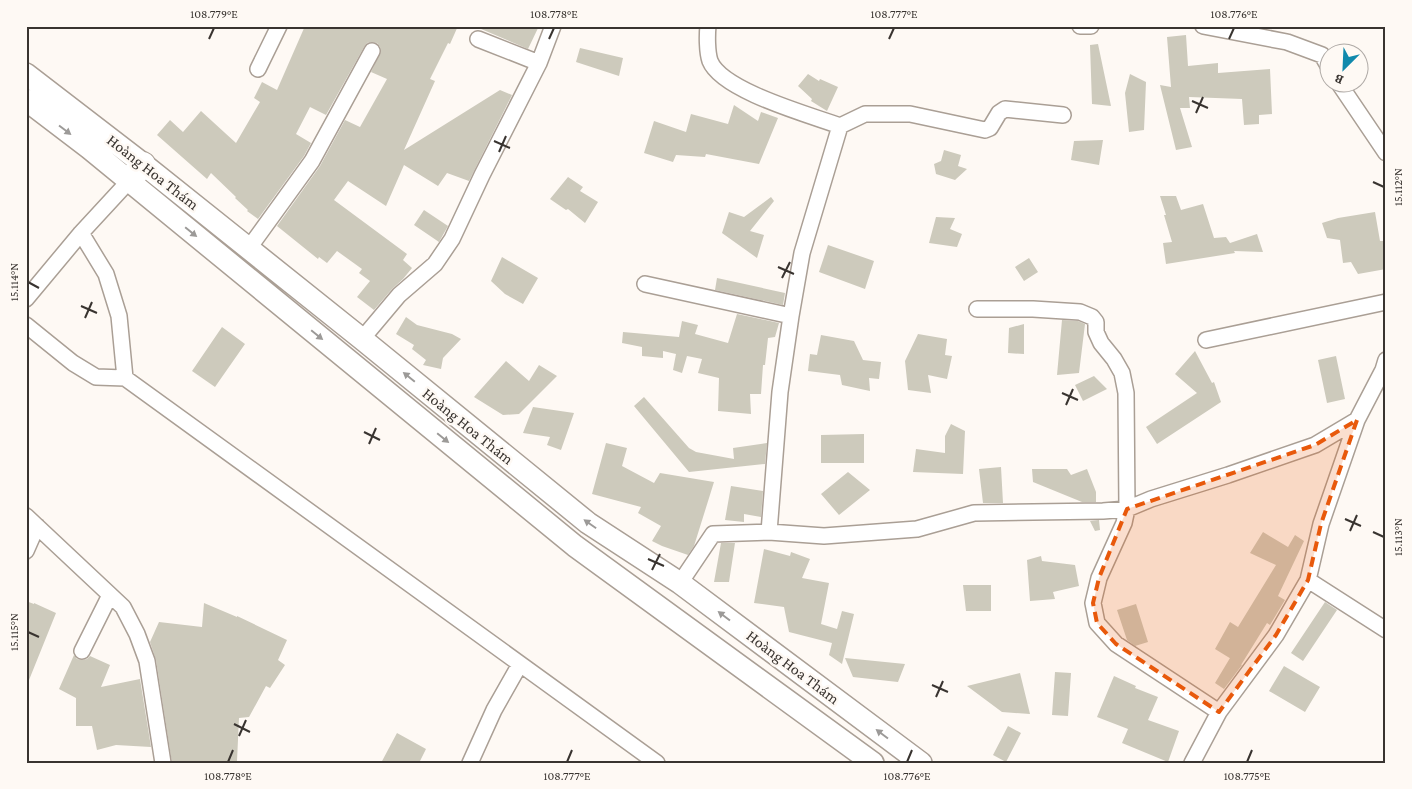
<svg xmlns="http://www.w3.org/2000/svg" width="1412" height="789" font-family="'Crimson Pro',serif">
  <rect width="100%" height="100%" fill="#fef9f4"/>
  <path fill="#cdcabc" d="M305 26H458L450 44 448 43 430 79 435 81 404 150 500 90 512 95 469 181 447 173 438 186 404 165 386 206 348 181 334 200 407 254 403 260 412 268 403 279 392 289 374 310 357 297 370 281 359 273 362 269 337 251 327 263 319 257 318 259 277 226 320 166 345 120 360 127 387 79 371 72 381 51 380 47 377 43 371 42 367 43 364 47 326 115 310 107 296 134 311 143 304 156 258 219 247 211 248 210 235 198 236 197 211 173 207 179 157 135 170 120 183 132 201 111 236 143 260 102 254 98 262 82 277 90Z
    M474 26H539L528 49Z
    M1186 35 1188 66 1218 63V73L1270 69 1272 114 1259 115V124L1244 125 1242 99 1189 97 1190 108H1180L1192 147 1176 150 1160 85 1171 87 1167 37Z
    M1098 44 1111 106 1092 104 1090 45Z
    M580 48 623 58 619 76 576 62Z
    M808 74 819 81 820 79 838 87 827 111 811 101 812 99 798 86Z
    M1130 74 1146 82 1144 130 1129 132 1125 93Z
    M734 105 758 121 761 112 778 118 759 164 706 154 705 157 676 155 673 162 644 153 654 121 686 132 691 114 728 124Z
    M1103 140 1099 165 1071 160 1074 141Z
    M944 150 961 155 958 166 967 169 955 180 936 174 934 164 941 161Z
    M568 177 583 187 580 191 598 202 585 223 568 209 566 210 550 199Z
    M1160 196H1176L1181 210 1203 204 1214 238 1226 237 1230 243 1257 234 1263 252 1234 251 1235 253 1166 264 1163 243 1172 242 1164 215H1166Z
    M771 197 774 201 750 231 764 235 757 258 722 233 729 212 744 217Z
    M424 210 448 226 439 242 414 225Z
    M1375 212 1380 241H1386V269L1358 274 1351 262 1343 263 1340 240 1327 238 1322 223 1338 218Z
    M936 217 955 218 950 229 962 234 957 247 929 243Z
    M828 245 874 261 865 289 819 272Z
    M502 257 538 278 523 304 505 294 491 281Z
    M1029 258 1038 272 1024 281 1015 267Z
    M717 278 785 293 783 305 715 290Z
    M737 314 779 323 775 337 768 338 765 365H763L761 394H750L751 414 718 411 719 378 698 373 702 359 687 356 682 373 673 370 676 354 663 351V358L642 356V347L622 343 623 332 679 337 682 321 698 325 695 334 728 343Z
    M406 317 417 325 452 334 461 339 443 358 441 369 423 365 426 360 412 349 414 345 396 334Z
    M1062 320 1078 321 1085 324 1079 373 1057 375Z
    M1024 324V354L1008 353 1009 328Z
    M222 327 245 344 215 387 192 371Z
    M918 334 947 339 945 355 952 356 947 379 928 375 931 393 908 390 905 361Z
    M821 335 854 341 863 360 881 362 879 379 869 378 870 391 842 385 840 375 808 371 810 354 817 355Z
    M1195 351 1212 383 1214 382 1221 402 1157 444 1146 427 1197 393 1175 374Z
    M1336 356 1345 399 1327 403 1318 360Z
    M506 361 529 381 539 365 557 376 519 414 503 415 474 397Z
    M1094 376 1107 389 1083 401 1075 385Z
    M644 397 689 448 696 452 734 459 733 448 767 443 765 464 689 472 634 406Z
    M533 407 574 413 561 450 547 445 550 437 523 433Z
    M951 424 965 431 963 474 913 472 916 449 945 453V436Z
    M864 434V463H821V435Z
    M606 443 627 448 622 466 654 483 660 473 714 482 694 546 688 555 662 546 652 541 661 526 638 513 641 507 592 494Z
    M1001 467 1003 503H983L979 469Z
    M1032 469H1067L1071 475 1087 469 1096 492V502H1082L1033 482Z
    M848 472 870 490 839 515 821 494Z
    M731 486 763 491 761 517 744 514V522L725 520Z
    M1099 520 1100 530 1095 531 1090 521Z
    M1263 532 1288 547 1295 535 1304 541 1278 596 1285 600 1270 625 1267 623 1241 665 1215 649 1230 622 1238 627 1276 565 1250 553Z
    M721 543H735L729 582H714Z
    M764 549 790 556 791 552 810 559 802 578 829 583 821 624 837 629 842 611 854 614 842 664 829 655 832 643 789 632 784 607 754 603Z
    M1041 556 1042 561 1075 565 1079 586 1053 592 1055 599 1030 601 1027 560Z
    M963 585H991V611H966Z
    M26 601 34 604V603L56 613 27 685H26Z
    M1325 602 1337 610 1303 661 1291 653Z
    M204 603 237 617V616L287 640 278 660 285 665 270 688 266 686 249 717 239 718 237 761 172 763 156 660 150 642 159 622 202 627Z
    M1136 604 1148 642 1135 646 1127 640 1117 610Z
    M74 655 77 659 82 660 87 659 90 656 110 665 101 687 140 679 151 747 116 745 97 750 92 726H76V698L59 689Z
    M845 658 905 664 898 682 853 677Z
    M1230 658 1242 665 1224 689 1215 683Z
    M1284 666 1320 687 1305 712 1269 691Z
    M1055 672 1071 673 1068 716 1052 715Z
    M1020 673 1030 714 1002 712 967 686Z
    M1114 676 1136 686 1135 688 1158 697 1148 720 1179 731 1168 762 1122 743 1128 729 1097 717Z
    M1008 726 1021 733 1006 762 993 755Z
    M397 733 426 749 419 763H381Z"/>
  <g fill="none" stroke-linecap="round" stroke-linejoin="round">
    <defs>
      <path id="minor" d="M708 26C707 35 707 52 710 61 722 91 810 115 840 126
        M1080 26H1091
        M1203 26 1287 42 1322 55 1330 69
        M478 39 539 63
        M258 69 279 26
        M1338 82 1386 153
        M81 233 106 274 119 316 125 378
        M249 248 312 161 372 51
        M645 284 791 316
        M26 299 81 233 129 181
        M977 309H1033L1080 312 1092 317 1096 322V332L1101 343 1114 359 1122 373 1126 393 1127 509 1124 523 1099 578 1093 603 1097 623 1116 644 1219 712
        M26 325 73 363 96 377 125 378 657 763
        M362 339 399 295 435 264 452 239 482 175 539 63 553 26
        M1206 340 1386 302
        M26 516 123 607 137 634 147 661 163 763
        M769 532 780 392 791 316 802 253 840 126 865 114H910L985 130 990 128 999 113 1005 109 1063 115
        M26 551 37 526
        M1308 580 1386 630
        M680 583 713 534 769 532 824 536 917 529 974 513 1103 511 1127 509 1151 499 1228 475 1315 445 1357 420
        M82 651 110 595
        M470 763 494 710 520 664
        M1192 763 1219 712 1276 635 1308 580 1321 524 1357 420 1383 370 1386 360"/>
      <path id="secondary" d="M26 74 143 164 362 339 588 523 680 583 921 763
        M26 100 89 148 575 546 873 763"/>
      <path id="primary" d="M129 181 143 164"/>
    </defs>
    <use href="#minor" stroke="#aa9f95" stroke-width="18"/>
    <use href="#secondary" stroke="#aa9f95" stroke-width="24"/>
    <use href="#primary" stroke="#aa9f95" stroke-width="26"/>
    <use href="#minor" stroke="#fff" stroke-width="15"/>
    <use href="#secondary" stroke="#fff" stroke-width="21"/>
    <use href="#primary" stroke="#fff" stroke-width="24"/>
  </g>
  <defs><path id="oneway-solid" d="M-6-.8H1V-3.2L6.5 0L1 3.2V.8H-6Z" transform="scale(1.25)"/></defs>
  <g fill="#9c9a98">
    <use href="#oneway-solid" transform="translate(65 130) rotate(37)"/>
    <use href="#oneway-solid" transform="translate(191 232) rotate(39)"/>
    <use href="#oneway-solid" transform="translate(317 335) rotate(39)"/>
    <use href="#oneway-solid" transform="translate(409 377) rotate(-141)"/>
    <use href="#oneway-solid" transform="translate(443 438) rotate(39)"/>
    <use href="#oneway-solid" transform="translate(590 524) rotate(-145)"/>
    <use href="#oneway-solid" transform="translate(724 616) rotate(-143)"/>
    <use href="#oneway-solid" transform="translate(882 734) rotate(-143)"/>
  </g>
  <path fill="#e8590c" fill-opacity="0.2" stroke="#e8590c" stroke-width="4" stroke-dasharray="10 6" stroke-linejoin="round" d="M1357 420 1321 524 1308 580 1276 635 1219 712 1116 644 1097 623 1093 603 1099 578 1127 509 1315 445Z"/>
  <path fill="none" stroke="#393430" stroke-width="2" d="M209 39 214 28M549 39 554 28M889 39 894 28M1229 39 1234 28M1192 101 1208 108M1196 113 1203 97M494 141 510 148M499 152 506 136M1373 182 1384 187M778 267 794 274M782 278 790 262M28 282 39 288M81 306 97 313M85 318 92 302M1062 393 1078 400M1066 405 1073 389M364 432 380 440M369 444 376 428M1345 519 1361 526M1350 531 1357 515M1373 532 1384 537M648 559 664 566M652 570 660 554M28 632 39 637M932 685 948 692M936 697 943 681M234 724 250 732M239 736 246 720M228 762 233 750M567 762 572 750M907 762 912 750M1247 762 1252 750"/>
  <g text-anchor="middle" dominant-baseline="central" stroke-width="5" stroke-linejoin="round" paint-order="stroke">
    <g font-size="16" fill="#393430" stroke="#fef9f4">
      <text transform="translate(153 172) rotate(38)">Hoàng Hoa Thám</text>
      <text transform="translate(468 426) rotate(39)">Hoàng Hoa Thám</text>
      <text transform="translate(793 667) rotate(37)">Hoàng Hoa Thám</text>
    </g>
  </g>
  <rect width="1412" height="789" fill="none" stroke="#fef9f4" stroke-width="55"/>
  <g transform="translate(1344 68) rotate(204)"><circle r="24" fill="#fef9f4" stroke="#afaaa6"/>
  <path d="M0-4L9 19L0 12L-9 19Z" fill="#1089ac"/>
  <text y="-8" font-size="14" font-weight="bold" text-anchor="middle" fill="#393430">B</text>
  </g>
  <rect x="28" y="28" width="1356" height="734" fill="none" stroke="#393430" stroke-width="2"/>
  <g font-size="12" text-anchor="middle" fill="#393430">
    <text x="214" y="18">108.779°E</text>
    <text x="554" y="18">108.778°E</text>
    <text x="894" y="18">108.777°E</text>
    <text x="1234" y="18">108.776°E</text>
    <text transform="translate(1398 187) rotate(-90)" y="4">15.112°N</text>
    <text transform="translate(14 282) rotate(-90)" y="4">15.114°N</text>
    <text transform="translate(1398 537) rotate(-90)" y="4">15.113°N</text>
    <text transform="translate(14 632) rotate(-90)" y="4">15.115°N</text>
    <text x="228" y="780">108.778°E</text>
    <text x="567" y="780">108.777°E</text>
    <text x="907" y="780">108.776°E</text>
    <text x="1247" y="780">108.775°E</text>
  </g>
</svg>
